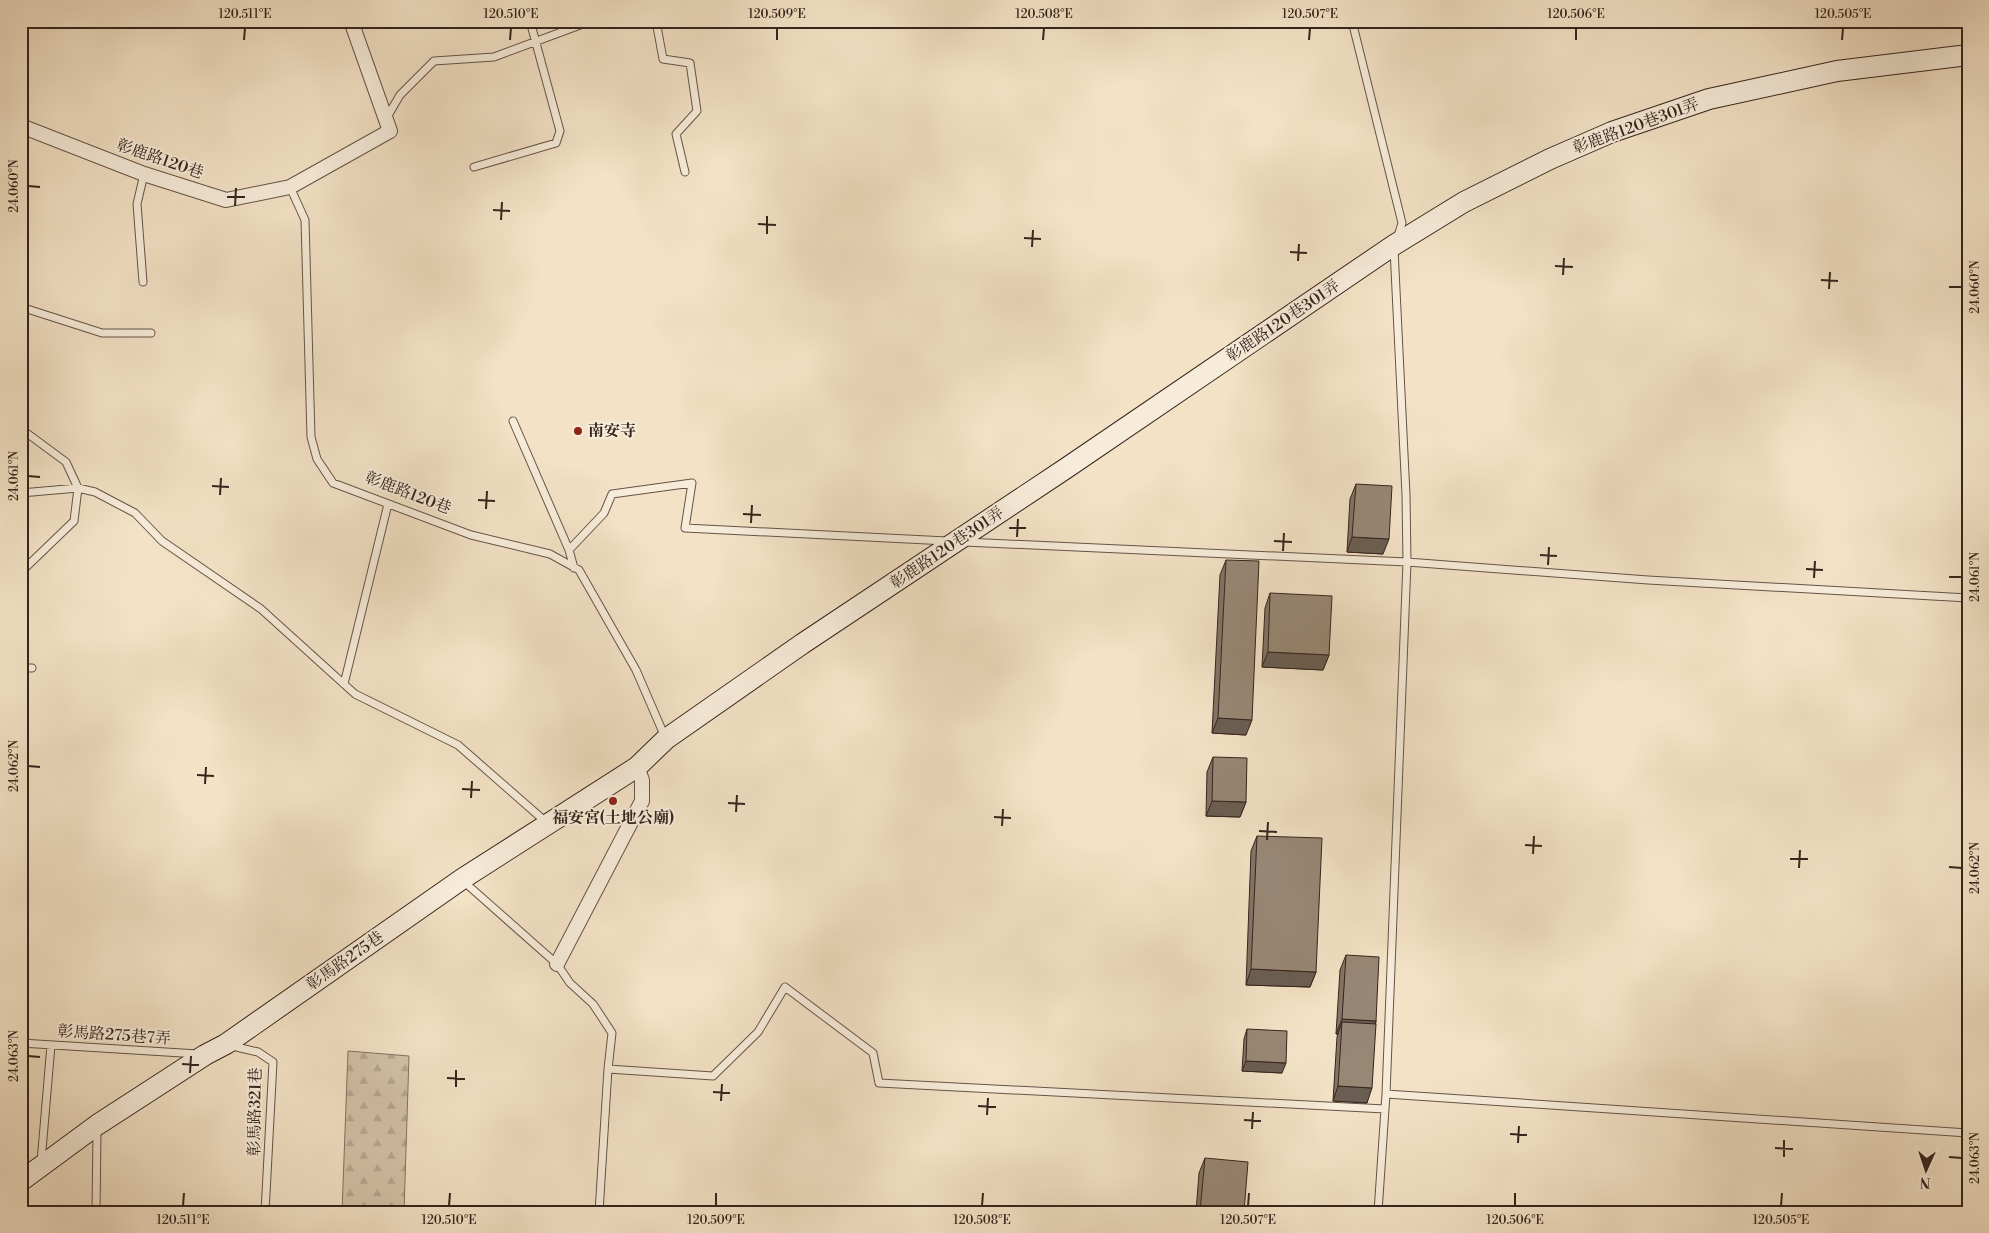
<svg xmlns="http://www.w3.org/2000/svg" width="1989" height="1233" font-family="'Libre Bodoni','Noto Serif TC',serif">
  <defs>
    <pattern id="forest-firs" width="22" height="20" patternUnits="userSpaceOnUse" patternTransform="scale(1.25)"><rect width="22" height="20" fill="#d3c2a9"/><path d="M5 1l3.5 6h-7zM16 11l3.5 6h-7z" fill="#b6a791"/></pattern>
  </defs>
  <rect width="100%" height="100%" fill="#f3e2c6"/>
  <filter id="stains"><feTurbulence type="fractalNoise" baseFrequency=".004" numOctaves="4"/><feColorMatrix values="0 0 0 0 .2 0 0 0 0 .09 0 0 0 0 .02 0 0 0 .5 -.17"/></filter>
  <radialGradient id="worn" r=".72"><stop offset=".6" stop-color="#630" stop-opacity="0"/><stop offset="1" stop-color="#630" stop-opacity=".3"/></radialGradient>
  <path fill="url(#forest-firs)" stroke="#847363" d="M348 1051 409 1056 404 1212H342Z"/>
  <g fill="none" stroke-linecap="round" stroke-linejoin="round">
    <defs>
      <path id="lane" d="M656 21 663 59 690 63 697 111 676 134 685 172
        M1352 21 1402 223 1397 239
        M193 24 265 21
        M386 119 400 95 434 61 494 57 591 21
        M474 167 556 143 560 131 530 21
        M290 187 305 220 311 437 317 459 333 483 471 535 550 554 579 570 636 670 665 737
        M143 282 137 204 144 174
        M21 307 102 333H151
        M21 411 24 431 66 462 78 488 74 521 21 572
        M513 421 569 550 574 568
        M21 493 78 488 95 492 135 513 162 541 261 609 355 694 458 745 546 822
        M965 542 1407 562 1648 580 1968 598
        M569 550 604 513 612 494 692 483 685 528 947 541
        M21 668H32
        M344 684 388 504
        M462 880 557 964 570 983 593 1004 612 1033 608 1069 599 1212
        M21 1043 198 1054
        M232 1046 258 1052 273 1062 265 1212
        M608 1069 713 1076 758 1032 785 987 873 1053 879 1083 1385 1109
        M1386 1094 1968 1133
        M41 1162 51 1045
        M96 1212 97 1130
        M1378 1212 1386 1094 1407 562 1406 495 1394 249"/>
      <path id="street" d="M21 126 144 174 226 200 290 187 390 131 351 21
        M557 964 642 801V780L637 767"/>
      <path id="secondary" d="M21 1181 97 1125 205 1055 226 1044 462 879 637 767 666 739 802 644 1065 469 1394 245 1464 202 1550 159 1612 132 1709 99 1837 71 1968 55"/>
    </defs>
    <use href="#lane" stroke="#655447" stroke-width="9"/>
    <use href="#street" stroke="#655447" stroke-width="16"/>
    <use href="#secondary" stroke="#36241d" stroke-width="22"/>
    <use href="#lane" stroke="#f7ecda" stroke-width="7"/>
    <use href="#street" stroke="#f7ecda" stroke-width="14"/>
    <use href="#secondary" stroke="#f7ecda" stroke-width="20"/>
  </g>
  <path fill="#837465" stroke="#36241d" d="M1356 484 1383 554 1347 552 1350 499Z
    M1226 560 1246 735 1212 733 1220 575Z
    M1270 593 1329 655 1323 670 1262 667 1265 608Z
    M1213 757 1246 802 1240 817 1206 816 1207 772Z
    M1257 836 1316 972 1310 987 1246 985 1251 851Z
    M1346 955 1376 1021 1367 1103 1333 1101 1337 1037 1338 1034H1336L1340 970Z
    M1247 1029 1282 1073 1242 1071 1244 1039Z
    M1205 1158 1244 1212H1196L1199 1173Z"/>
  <path fill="#6a5e52" stroke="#36241d" d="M1352 537 1389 539 1383 554 1347 552Z
    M1268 652 1329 655 1323 670 1262 667Z
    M1218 718 1252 720 1246 735 1212 733Z
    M1212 801 1246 802 1240 817 1206 816Z
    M1251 969 1316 972 1310 987 1246 985Z
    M1342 1019 1376 1021 1370 1036 1342 1022 1338 1034H1336Z
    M1246 1061 1286 1063 1282 1073 1242 1071Z
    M1338 1086 1372 1088 1367 1103 1333 1101Z"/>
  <path fill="#988775" stroke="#36241d" d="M1356 484 1392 486 1389 539 1352 537Z
    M1226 560 1259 561 1252 720 1218 718Z
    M1270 593 1332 596 1329 655 1268 652Z
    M1213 757 1247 758 1246 802 1212 801Z
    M1257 836 1322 838 1316 972 1251 969Z
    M1346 955 1379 957 1376 1021 1342 1019Z
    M1342 1022 1376 1024 1372 1088 1338 1086Z
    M1247 1029 1287 1031 1286 1063 1246 1061Z
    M1205 1158 1248 1162 1244 1212H1200Z"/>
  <path fill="none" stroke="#36241d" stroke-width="2" d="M244 40 245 28M510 40 511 28M777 40V28M1043 40 1044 28M1309 40 1310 28M1576 40V28M1842 40 1843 28M28 186 40 187M227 197H245M235 206 236 188M493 210 510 211M501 220 502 202M758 224 776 225M767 234V216M1024 238 1041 239M1032 247 1033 230M1290 252 1307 253M1298 261 1299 244M1555 266 1573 267M1563 275 1564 258M1821 280 1838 281M1949 287H1962M1829 289 1830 272M28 476 40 477M212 486 229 487M220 495 221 478M478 500 495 501M486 509 487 491M743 514 761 515M751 523 752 505M1009 528H1026M1017 537 1018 519M1274 541 1292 542M1283 551 1284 533M1540 555 1557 556M1548 565 1549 547M1806 569 1823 570M1949 577H1962M1814 578 1815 561M28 766 40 767M197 775 214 776M205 784 206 767M462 789 480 790M471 798 472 781M728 803 745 804M736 812 737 795M994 817 1011 818M1002 826 1003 809M1259 831 1277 832M1267 840 1268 822M1525 845 1542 846M1533 854 1534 836M1790 859H1808M1949 867 1962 868M1799 868 1800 850M28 1056 40 1057M182 1064 199 1065M190 1073 191 1056M447 1078 465 1079M456 1087V1070M713 1092 730 1093M721 1101 722 1084M978 1106 996 1107M987 1115 988 1098M1244 1120 1261 1121M1252 1129 1253 1112M1510 1134 1527 1135M1518 1143 1519 1126M1775 1148 1793 1149M1784 1157V1140M1949 1157 1962 1158M183 1206 184 1193M449 1206 450 1193M716 1206V1193M982 1206 983 1193M1248 1206 1249 1193M1515 1206V1193M1781 1206 1782 1193"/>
  <g fill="#8f2418" stroke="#f7ecda" stroke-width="2">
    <circle cx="578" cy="431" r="5"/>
    <circle cx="613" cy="801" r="5"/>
  </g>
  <g text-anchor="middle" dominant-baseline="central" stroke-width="4" stroke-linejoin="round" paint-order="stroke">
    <g font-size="16" fill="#36241d" stroke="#f7ecda">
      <text transform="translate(1636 126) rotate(-20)">彰鹿路120巷301弄</text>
      <text transform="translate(160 159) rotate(19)">彰鹿路120巷</text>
      <text transform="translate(1283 321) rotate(-34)">彰鹿路120巷301弄</text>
      <text transform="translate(408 493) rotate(21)">彰鹿路120巷</text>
      <text transform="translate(947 548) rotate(-34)">彰鹿路120巷301弄</text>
      <text transform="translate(345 961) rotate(-35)">彰馬路275巷</text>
      <text transform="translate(114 1035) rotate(4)">彰馬路275巷7弄</text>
      <text transform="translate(255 1112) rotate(-89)">彰馬路321巷</text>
    </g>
    <g font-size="16" font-weight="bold" fill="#36241d" stroke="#f7ecda" text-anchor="start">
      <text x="588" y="431">南安寺</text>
      <text x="613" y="818" text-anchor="middle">福安宮(土地公廟)</text>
    </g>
  </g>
  <rect width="1989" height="1233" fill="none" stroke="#f3e2c6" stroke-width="55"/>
  <g transform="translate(1926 1170) rotate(183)" stroke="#f7ecda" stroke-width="4" paint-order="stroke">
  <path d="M0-4L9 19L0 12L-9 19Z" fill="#36241d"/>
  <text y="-8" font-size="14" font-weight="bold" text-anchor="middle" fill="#36241d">N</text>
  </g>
  <rect x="28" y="28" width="1934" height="1178" fill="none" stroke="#36241d" stroke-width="2"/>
  <g font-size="12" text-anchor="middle" fill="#36241d">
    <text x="245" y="18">120.511°E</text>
    <text x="511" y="18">120.510°E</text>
    <text x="777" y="18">120.509°E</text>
    <text x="1044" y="18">120.508°E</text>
    <text x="1310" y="18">120.507°E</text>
    <text x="1576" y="18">120.506°E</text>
    <text x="1843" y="18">120.505°E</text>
    <text transform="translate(14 186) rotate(-90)" y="4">24.060°N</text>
    <text transform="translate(1975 287) rotate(-90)" y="4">24.060°N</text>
    <text transform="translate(14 476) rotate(-90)" y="4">24.061°N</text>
    <text transform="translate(1975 577) rotate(-90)" y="4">24.061°N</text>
    <text transform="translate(14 766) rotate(-90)" y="4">24.062°N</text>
    <text transform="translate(1975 868) rotate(-90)" y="4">24.062°N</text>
    <text transform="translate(14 1056) rotate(-90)" y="4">24.063°N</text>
    <text transform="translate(1975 1158) rotate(-90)" y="4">24.063°N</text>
    <text x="183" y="1224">120.511°E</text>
    <text x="449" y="1224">120.510°E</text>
    <text x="716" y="1224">120.509°E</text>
    <text x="982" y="1224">120.508°E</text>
    <text x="1248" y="1224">120.507°E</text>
    <text x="1515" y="1224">120.506°E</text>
    <text x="1781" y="1224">120.505°E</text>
  </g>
  <rect width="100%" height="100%" filter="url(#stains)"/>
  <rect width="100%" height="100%" fill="url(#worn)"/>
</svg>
